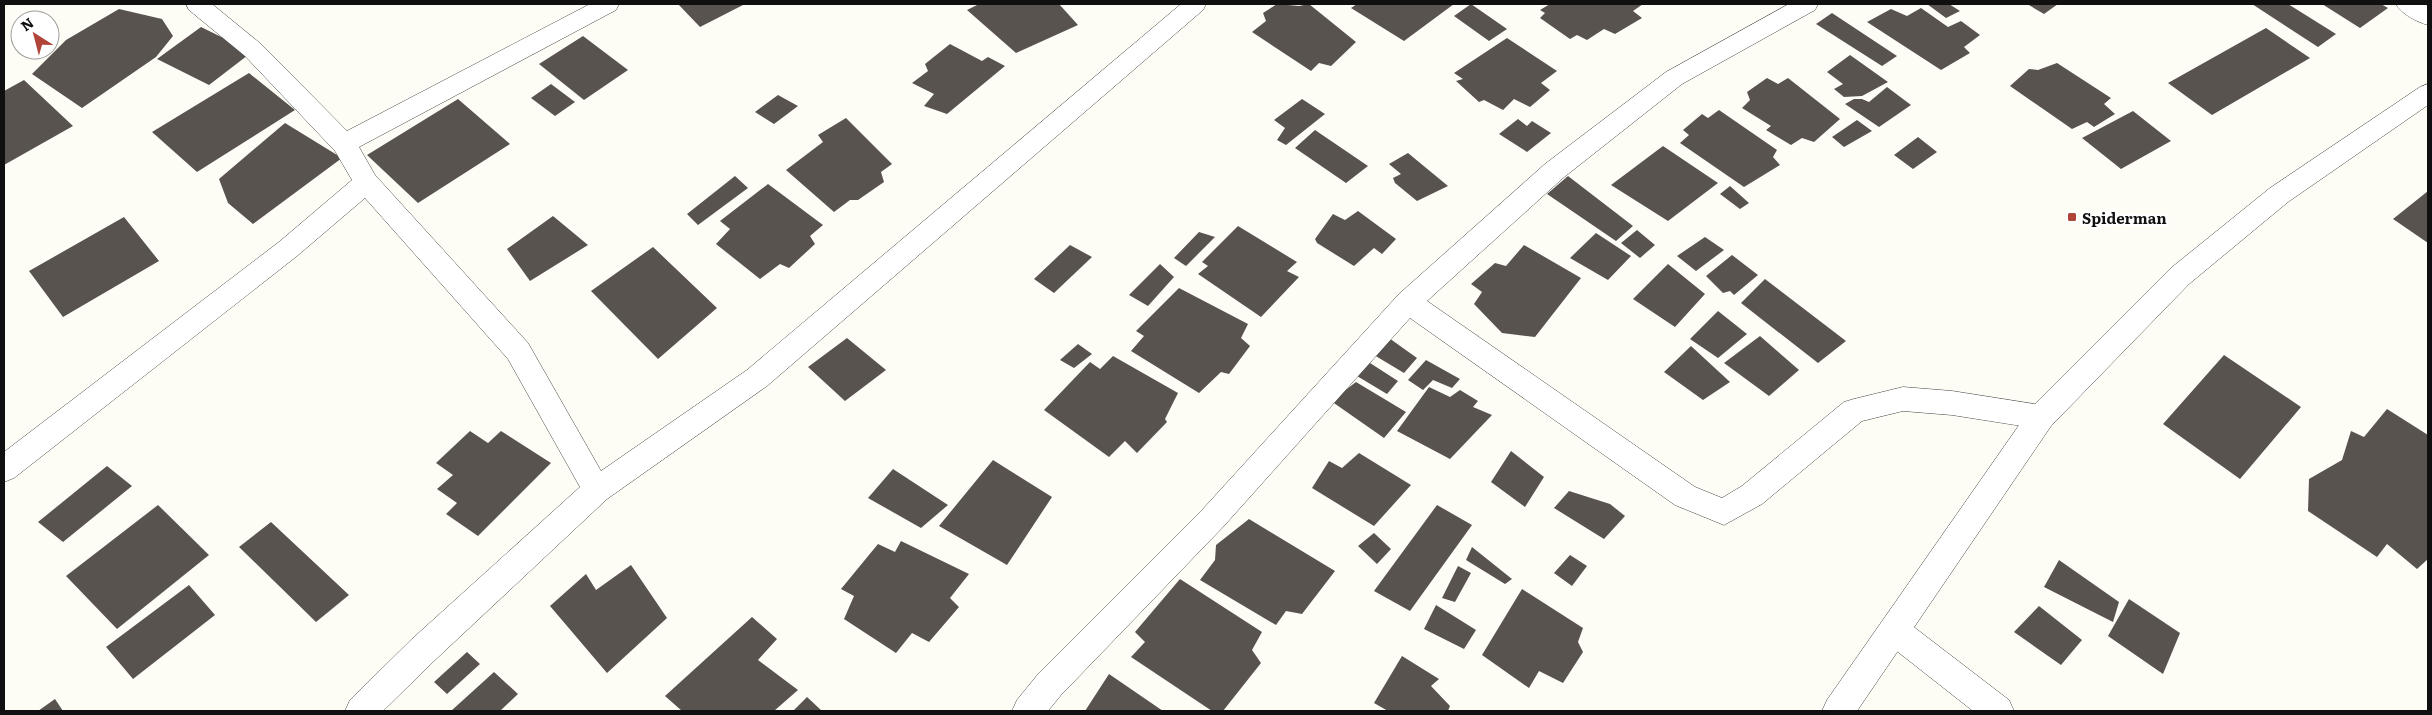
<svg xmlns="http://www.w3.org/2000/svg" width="2432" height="715" font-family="Literata,serif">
  <rect width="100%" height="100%" fill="#fefdf5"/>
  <path fill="#58534e" d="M678 4H745L700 27Z
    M979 4H1059L1078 25 1016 53 967 10Z
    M1277 4 1299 6 1309 4 1356 42 1331 66 1319 63 1311 71 1252 32 1266 21 1263 13Z
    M1357 4H1454L1404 41 1351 8Z
    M1471 4 1507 29 1489 41 1454 16Z
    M1550 4H1643L1633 11 1642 18 1615 34 1604 29 1587 40 1577 35 1570 39 1540 18 1545 13 1540 10Z
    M1927 4H1949L1960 11 1946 18Z
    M2027 4H2058L2044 14Z
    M2252 4H2288L2336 34 2318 47Z
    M2322 4H2381L2388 8 2360 28Z
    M1921 8 1948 27 1961 21 1980 35 1964 47 1970 53 1941 70 1867 22 1891 9 1907 16Z
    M119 9 162 19 173 36 156 57 82 108 32 74 66 40Z
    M1832 13 1897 56 1882 66 1816 24Z
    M201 27 252 52 209 85 157 59Z
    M2266 28 2310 58 2212 115 2168 83Z
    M583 36 628 70 584 100 539 64Z
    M1507 38 1557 71 1541 83 1550 90 1530 107 1514 99 1503 110 1484 100 1479 102 1456 81 1463 79 1454 73Z
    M950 44 982 61 988 57 1005 66 947 114 924 106 934 94 912 83 928 71 925 64Z
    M1850 55 1888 82 1862 96 1844 97 1834 89 1843 84 1827 72Z
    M2057 63 2111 98 2104 104 2115 114 2094 127 2087 122 2072 129 2010 86 2029 69 2038 70Z
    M249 73 295 110 197 172 152 132Z
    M1767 78 1778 84 1788 78 1840 119 1814 142 1802 138 1791 145 1766 130 1771 126 1742 108 1750 100 1747 92Z
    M24 80 73 126 4 165V91Z
    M551 84 575 102 555 116 531 98Z
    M1887 87 1911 105 1879 127 1845 104 1854 99H1862L1869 102Z
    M778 95 798 106 774 124 755 112Z
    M458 99 510 144 418 203 367 155Z
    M1302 99 1325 114 1286 145 1277 140 1285 128 1274 120Z
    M1719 110 1777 150 1773 157 1780 165 1744 187 1680 143 1689 135 1683 130 1702 114 1708 118Z
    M2133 111 2171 141 2121 169 2082 138Z
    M846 118 892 164 881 172 884 182 858 200H850L834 212 786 170 823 142 818 135Z
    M1518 119 1527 126 1532 121 1551 133 1527 152 1499 134Z
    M1857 120 1872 131 1844 147 1832 137Z
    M285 123 342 158 253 224 228 203 219 179Z
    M1315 130 1368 166 1346 183 1295 148Z
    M1918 137 1937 152 1913 169 1894 155Z
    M1663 146 1718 183 1668 221 1611 185Z
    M1408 153 1448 186 1417 201 1395 183 1393 178 1401 174 1389 164Z
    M735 176 748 188 698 225 687 214Z
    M1568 176 1633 226 1616 241 1547 194Z
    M768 184 823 225 810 236 815 244 789 268 780 264 760 279 716 244 730 229 720 221Z
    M1730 186 1749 203 1740 209 1720 194Z
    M2428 191V243L2393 219Z
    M1358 211 1396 239 1382 254 1374 248 1354 266 1317 243 1315 239 1333 214 1345 220Z
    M553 216 588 245 530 281 507 249Z
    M124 217 159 261 63 317 29 271Z
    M1238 226 1297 262 1287 271 1299 277 1261 317 1198 274 1208 266 1202 262Z
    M1637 230 1655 245 1640 258 1621 243Z
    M1199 232 1215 237 1186 266 1174 258Z
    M1596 233 1631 256 1608 280 1570 258Z
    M1705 237 1724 250 1696 271 1677 256Z
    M1070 245 1092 257 1054 293 1034 279Z
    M1524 245 1581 278 1535 337 1502 333 1474 304 1482 292 1471 284 1495 263 1506 266Z
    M653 247 717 308 658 359 591 291Z
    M1732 255 1758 275 1734 295 1730 291 1723 293 1706 276Z
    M1160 264 1174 277 1148 306 1129 295Z
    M1668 264 1705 294 1675 327 1633 299Z
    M1765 279 1846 341 1818 363 1741 303Z
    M1179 288 1248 324 1241 338 1250 346 1229 374 1221 372 1199 393 1131 351 1144 336 1136 331Z
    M1718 311 1747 334 1718 358 1690 339Z
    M1760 336 1799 370 1769 396 1724 363Z
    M847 338 886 370 845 401 808 367Z
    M1389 338 1417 358 1404 373 1374 355Z
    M1078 344 1092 354 1074 368 1060 360Z
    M1691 346 1730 382 1703 400 1664 372Z
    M2224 355 2301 407 2240 479 2163 424Z
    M1113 356 1178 393 1165 419 1167 422 1137 453 1125 441 1109 457 1044 410 1090 362 1100 369Z
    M1426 360 1460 379 1452 388 1433 380 1423 390 1408 380Z
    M1370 363 1398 381 1387 394 1357 376Z
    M1356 382 1406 412 1384 438 1331 401Z
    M1429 387 1450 397 1460 390 1478 401 1473 407 1492 415 1450 459 1397 431Z
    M2387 409 2428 435V559L2417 569 2387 544 2377 557 2308 511 2309 479 2342 460 2351 431 2364 437Z
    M470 431 488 443 501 431 551 463 478 536 446 514 457 503 437 489 453 475 436 463Z
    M1511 451 1544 477 1525 507 1491 482Z
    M1359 453 1411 485 1374 526 1312 488 1329 461 1342 468Z
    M993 460 1052 497 1007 565 939 526Z
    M107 466 132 486 63 542 38 522Z
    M893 469 948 505 921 528 868 498Z
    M1569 491 1610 504 1625 516 1604 539 1554 508Z
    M158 505 209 555 117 629 66 576Z
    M1437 505 1472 525 1410 611 1374 591Z
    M1249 519 1335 571 1302 614 1286 611 1276 625 1200 580 1215 560 1216 545Z
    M271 522 349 595 316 622 239 547Z
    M1374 533 1391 549 1377 564 1358 546Z
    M901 541 969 574 950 598 959 607 929 642 912 633 896 653 844 619 854 596 841 589 878 544 895 552Z
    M1472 547 1512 579 1505 584 1466 560Z
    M1570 555 1587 566 1572 586 1554 573Z
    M2059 560 2119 602 2113 622 2044 587Z
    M631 565 667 618 607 673 550 606 586 574 596 590Z
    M1458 566 1471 573 1455 602 1442 598Z
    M1180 579 1262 632 1252 650 1261 663 1223 711H1212L1131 657 1145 642 1135 632Z
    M189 585 215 615 133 679 106 647Z
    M1522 589 1583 628 1578 642 1583 652 1563 683 1539 671 1529 688 1482 655Z
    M2129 599 2180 633 2163 674 2108 636Z
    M1436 605 1476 630 1464 649 1424 629Z
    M2039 606 2082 640 2061 665 2014 632Z
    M752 617 777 639 758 660 798 690 774 711H682L665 696Z
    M467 652 480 664 447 694 434 682Z
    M1402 656 1439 679 1431 686 1450 706 1448 711H1388L1374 703Z
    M494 672 518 694 500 711H451Z
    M1109 674 1163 711H1085Z
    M807 697 822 711H793Z
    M55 699 63 711H38Z"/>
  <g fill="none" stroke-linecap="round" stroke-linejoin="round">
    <defs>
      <path id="minor" d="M186 4H212L261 44 347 131 590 4H619L616 10 359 147 375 175 528 343 601 471 747 370 1181 4H1206L1203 10 767 386 607 499 434 661 383 711H345L350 700 412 639 580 487 508 359 365 198 297 256 14 478 4 482V452L279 242 352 180 335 151 245 56 189 10Z
        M1789 4H1818L1815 10 1682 84 1563 178 1427 301 1695 487 1722 498 1742 486 1844 402 1854 399 1903 387 1952 391 2041 405 2051 408 2055 417 2051 426 2041 429 1952 415 1903 411 1862 421 1762 504 1724 525 1675 505 1410 318 1223 527 1061 695 1048 711H1012L1017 700 1039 673 1203 509 1399 294 1545 164 1666 72Z
        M2396 4H2424L2428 6V25C2417 22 2401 14 2396 4Z
        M1895 616 1906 621 2009 700 2014 711H1973L1884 641 1879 631 1884 621Z"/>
      <path id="tertiary" d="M2428 84V105L2288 202 2189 284 2051 426 1857 711H1822L1827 700 2031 408 2171 268 2270 188 2420 87Z"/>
    </defs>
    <use href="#minor" stroke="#434343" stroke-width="1"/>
    <use href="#tertiary" stroke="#434343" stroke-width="1"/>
    <use href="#minor" fill="#fff" fill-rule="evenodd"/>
    <use href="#tertiary" fill="#fff" fill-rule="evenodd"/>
  </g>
  <rect fill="#b04439" stroke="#fff" stroke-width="2" x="2067" y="212" width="10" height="10" rx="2.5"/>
  <g text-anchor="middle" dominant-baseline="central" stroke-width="5" stroke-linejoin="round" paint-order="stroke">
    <g font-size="15" font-weight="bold" fill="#101010" stroke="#fff" text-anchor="start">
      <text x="2082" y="217">Spiderman</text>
    </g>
  </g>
  <rect width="2432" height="715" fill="none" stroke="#101010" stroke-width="10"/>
  <g transform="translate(35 35) rotate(324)"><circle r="24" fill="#ffffff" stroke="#9f9f9f"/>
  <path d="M0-4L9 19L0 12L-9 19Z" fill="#b04439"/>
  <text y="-8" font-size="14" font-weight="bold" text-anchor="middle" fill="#101010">N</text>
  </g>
</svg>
